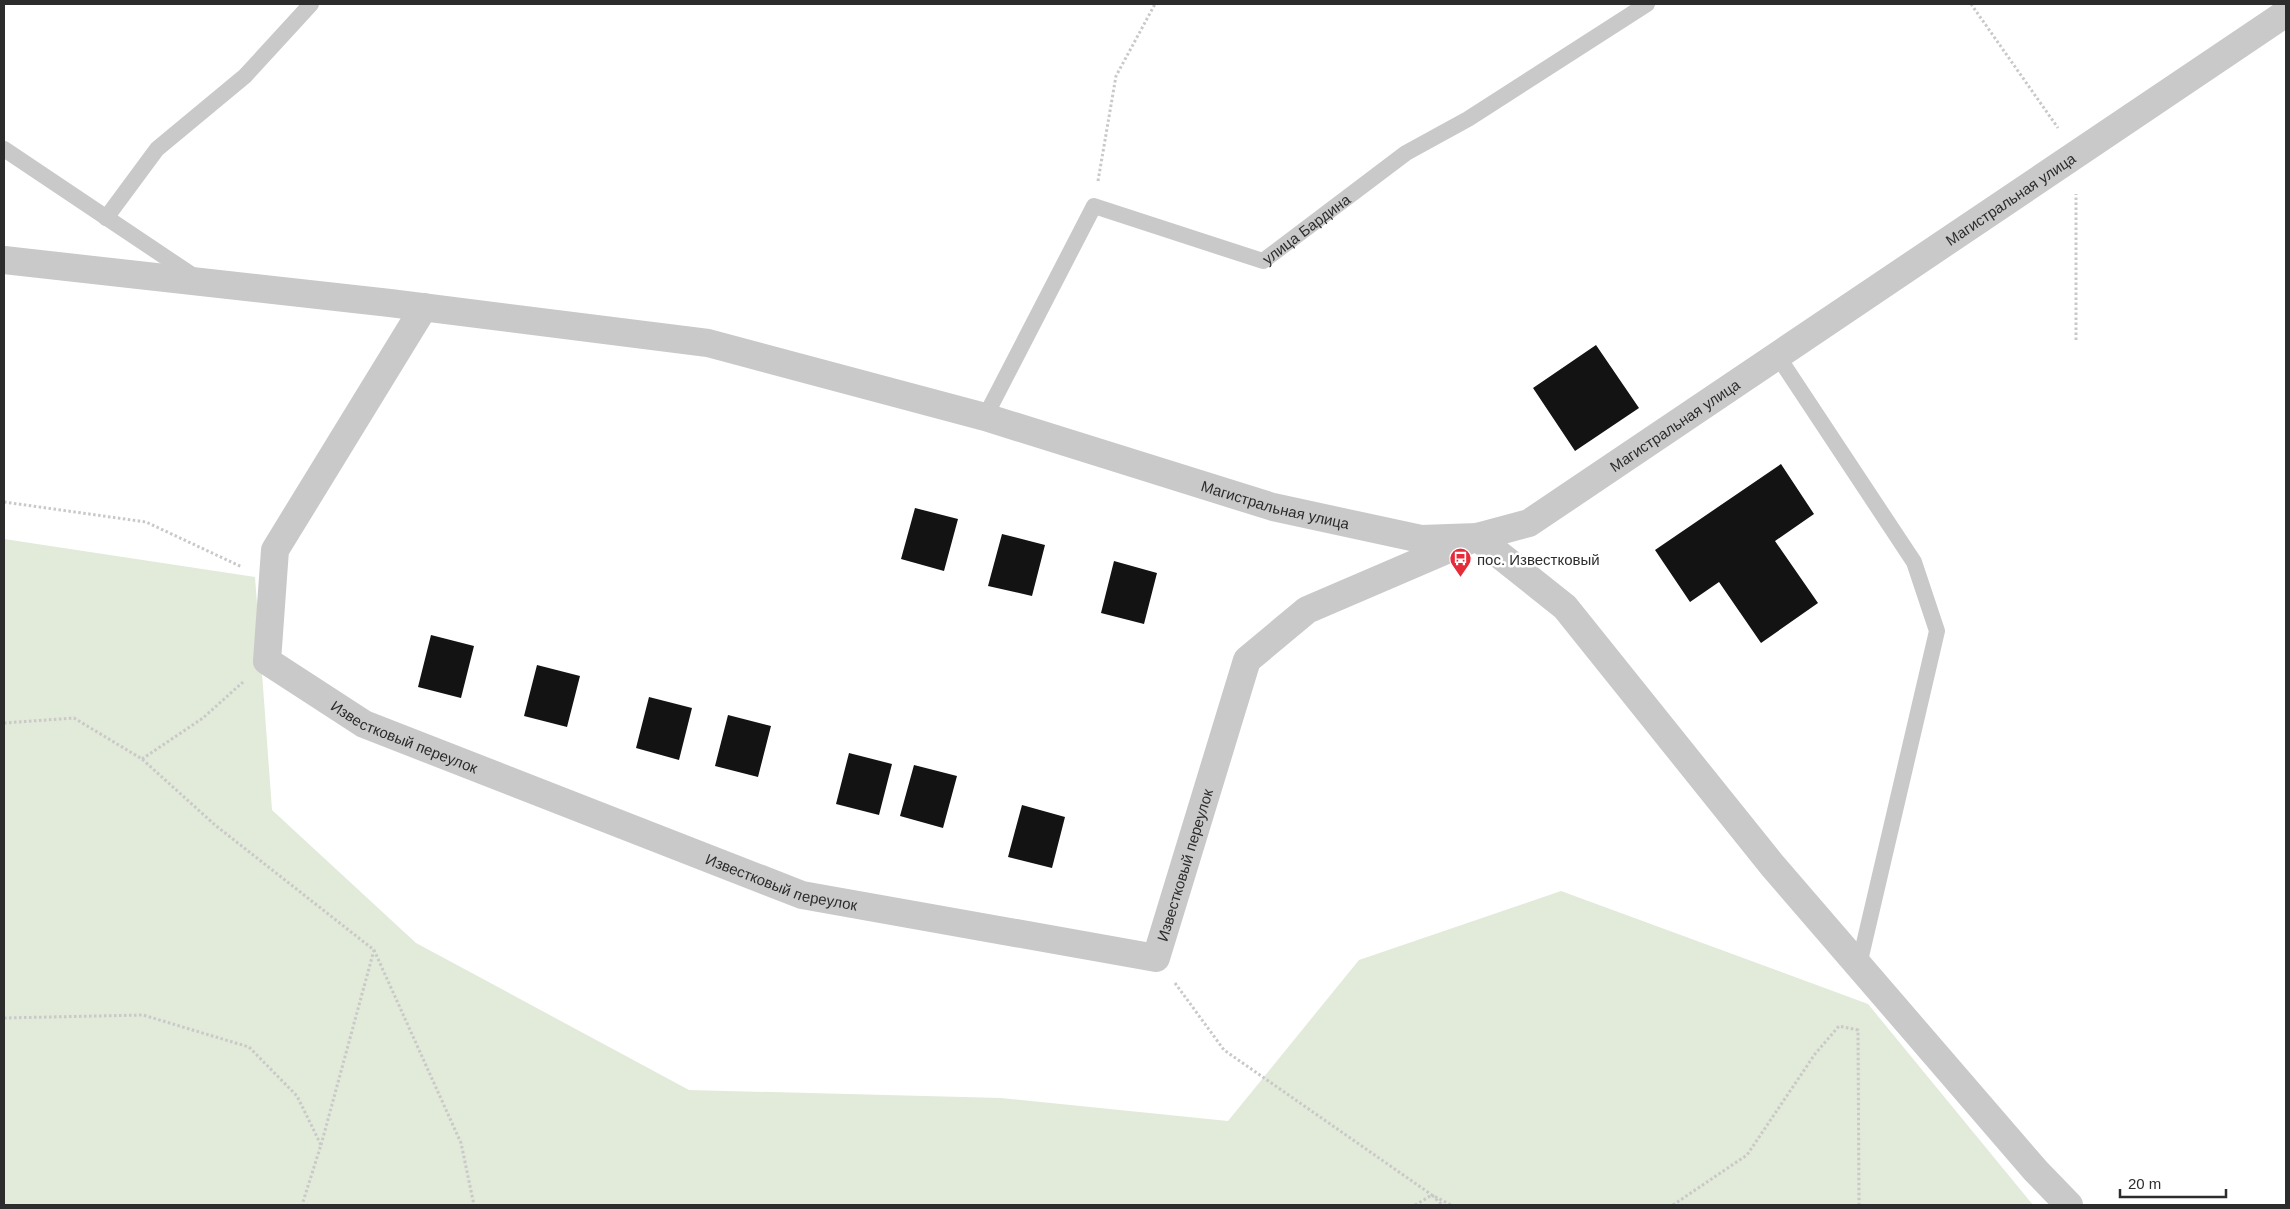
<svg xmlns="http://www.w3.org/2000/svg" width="2290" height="1209" font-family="Arial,sans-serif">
  <rect width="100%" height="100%" fill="#fff"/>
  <path fill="#e2ead9" d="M4 539 255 577 272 810 416 943 689 1090 1001 1098 1228 1121 1359 960 1561 891 1868 1004 2033 1205H4Z"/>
  <path fill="#131313" d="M1596 345 1639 408 1575 451 1533 388Z
    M1781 464 1814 514 1775 541 1818 603 1761 643 1719 582 1690 602 1655 550Z
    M915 508 958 519 944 571 901 559Z
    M1002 534 1045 545 1032 596 988 586Z
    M1114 561 1157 573 1144 624 1101 613Z
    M431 635 474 646 461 698 418 687Z
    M537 665 580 676 567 727 524 716Z
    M649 697 692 708 679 760 636 748Z
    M728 715 771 726 758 777 715 766Z
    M849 753 892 764 879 815 836 804Z
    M914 765 957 776 943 828 900 816Z
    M1022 805 1065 817 1052 868 1008 857Z"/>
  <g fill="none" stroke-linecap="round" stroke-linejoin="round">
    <path stroke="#c9c9c9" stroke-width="3" stroke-dasharray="2.5 2.5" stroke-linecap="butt" d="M1971 4 2058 128
      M1098 181 1116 76 1155 4
      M2076 340V194
      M4 502 146 522 242 567
      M4 723 74 718 142 759 215 825 374 950 461 1143 474 1205
      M142 759 203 718 243 682
      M1175 983 1224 1050 1432 1195 1451 1205
      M4 1018 143 1015 249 1047 297 1096 321 1145 302 1205
      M321 1145 374 950
      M1415 1205 1432 1195 1442 1205
      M1673 1205 1747 1155 1815 1054 1839 1026 1858 1030 1859 1205"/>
    <g stroke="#c9c9c9" stroke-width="16">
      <path d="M4 149 195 277"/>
      <path d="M106 218 157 149 245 76 311 4"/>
      <path d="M1777 355 1914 562 1937 631 1859 965"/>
      <path id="s1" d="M985 417 1094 206 1263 261 1406 153 1468 119 1647 4"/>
    </g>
    <path stroke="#c9c9c9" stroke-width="28" id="s2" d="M424 307 275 550 267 661 364 724 802 895 1156 958 1247 660 1307 610 1477 537 1565 607 1772 865 2036 1171 2069 1205"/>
    <path stroke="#c9c9c9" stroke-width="28" id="s3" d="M4 260 390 303 708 343 985 417 1273 507 1421 539 1477 537 1529 523 2286 13"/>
  </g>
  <defs>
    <symbol id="bus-pin" viewBox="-11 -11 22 30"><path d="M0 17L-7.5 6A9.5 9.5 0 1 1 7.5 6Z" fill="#e52c38" stroke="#fff"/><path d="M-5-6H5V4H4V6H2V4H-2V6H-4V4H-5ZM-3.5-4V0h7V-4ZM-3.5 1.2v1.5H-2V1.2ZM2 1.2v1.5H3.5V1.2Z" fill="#fff"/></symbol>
  </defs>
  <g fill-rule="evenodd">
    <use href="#bus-pin" x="1448" y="546" width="25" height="34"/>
  </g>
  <g text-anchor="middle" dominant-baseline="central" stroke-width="5" stroke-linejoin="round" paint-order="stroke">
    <g font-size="15" fill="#2c2c2c" stroke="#fff">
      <text stroke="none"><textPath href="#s3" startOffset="2139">Магистральная улица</textPath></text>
      <text stroke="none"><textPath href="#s1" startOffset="469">улица Бардина</textPath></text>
      <text stroke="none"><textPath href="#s3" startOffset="1734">Магистральная улица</textPath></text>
      <text stroke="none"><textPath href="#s3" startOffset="1299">Магистральная улица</textPath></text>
      <text stroke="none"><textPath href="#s2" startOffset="554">Известковый переулок</textPath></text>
      <text stroke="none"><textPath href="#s2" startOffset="1439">Известковый переулок</textPath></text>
      <text stroke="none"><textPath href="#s2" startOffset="959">Известковый переулок</textPath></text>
    </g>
    <g font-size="15" fill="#2c2c2c" stroke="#fff" text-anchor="start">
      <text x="1477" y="559">пос. Известковый</text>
    </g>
  </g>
  <rect width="2290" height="1209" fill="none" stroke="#2c2c2c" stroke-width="10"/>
  <path d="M2120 1189v8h106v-8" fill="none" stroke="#2c2c2c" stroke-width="2.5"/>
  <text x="2128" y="1189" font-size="15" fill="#2c2c2c" stroke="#ffffff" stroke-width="4" paint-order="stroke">20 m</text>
</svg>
